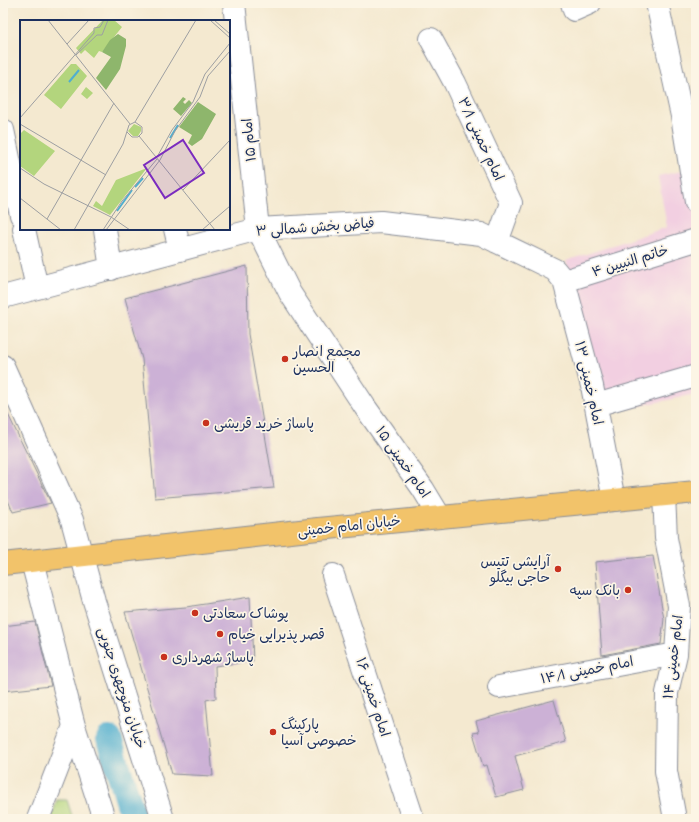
<svg xmlns="http://www.w3.org/2000/svg" width="699" height="822" font-family="Caveat,'Playpen Sans Arabic',sans-serif">
  <rect width="100%" height="100%" fill="#fcf5e5"/>
  <filter id="ink" filterUnits="userSpaceOnUse"><feTurbulence type="fractalNoise" baseFrequency=".025" numOctaves="2"/><feDisplacementMap in="SourceGraphic" scale="8" xChannelSelector="R" yChannelSelector="G"/><feConvolveMatrix kernelMatrix="1 2 1 2 8 2 1 2 1" color-interpolation-filters="sRGB"/></filter>
  <filter id="wash" filterUnits="userSpaceOnUse"><feTurbulence type="fractalNoise" baseFrequency=".012" numOctaves="4" result="noise"/><feDisplacementMap in="SourceGraphic" scale="16" xChannelSelector="R" yChannelSelector="G"/><feGaussianBlur stdDeviation="0.9" result="paint"/><feColorMatrix in="noise" values="0 0 0 0 0 0 0 0 0 0 0 0 0 0 0 0 0 1.4 0 .05"/><feComposite in="paint" operator="in"/></filter>
  <g filter="url(#wash)">
    <rect width="100%" height="100%" fill="#f4e9d0"/>
    <path fill="#f2cfe1" d="M696 168V394L611 412 566 261 667 227 658 176Z"/>
    <path fill="#b3d57d" stroke="#67826e" d="M57 800H67L73 819H51Z"/>
    <g fill="none" stroke-linecap="round" stroke-linejoin="round">
      <path stroke="#50aecf" stroke-width="26" d="M109 739 134 819"/>
    </g>
    <g id="blocks">
      <path fill="#ccb1d6" d="M247 266 248 334 274 488 155 498 142 359 125 298Z
        M3 404 45 491 51 503 13 512 3 489Z
        M653 556 664 619 661 644 602 655 595 562Z
        M250 597 253 661 215 666 216 698 206 700 213 776 172 774 125 612 186 607Z
        M35 622 51 686 3 691V626Z
        M554 700 566 742 515 756 524 790 496 797 487 765 483 766 473 733 479 732 476 721Z"/>
    </g>
  </g>
  <g filter="url(#ink)">
    <use href="#blocks" fill-opacity="0" stroke="#888c97" stroke-width="1"/>
    <g fill="none" stroke-linecap="round" stroke-linejoin="round">
      <defs>
        <path id="minor" d="M234 3 258 229 290 293 365 407 423 489 440 517
          M572 3 574 10 590 3
          M657 3 682 116 696 202
          M431 39 455 83 511 203 497 242
          M3 130 21 215
          M24 229 37 288
          M105 229 111 269
          M175 229 180 250
          M564 281 696 240
          M3 297 258 229 381 222 481 234 555 270 564 281 592 386 614 500
          M3 366 72 520 94 601 163 819
          M596 405 696 376
          M664 495 666 538 679 606 676 654 667 693 666 771 675 819
          M32 561 74 726 104 819
          M333 575 413 819
          M499 687 676 654
          M38 819 74 726"/>
        <path id="major" d="M3 564 318 529 696 492"/>
      </defs>
      <use href="#minor" stroke="#888c97" stroke-width="24"/>
      <use href="#major" stroke="#888c97" stroke-width="24"/>
      <use href="#minor" stroke="#fff" stroke-width="22"/>
      <use href="#major" stroke="#f2c36a" stroke-width="22"/>
    </g>
  </g>
  <g fill="#c8321e" stroke="#fcf5e5" stroke-width="1.5">
    <circle cx="285" cy="359" r="4"/>
    <circle cx="206" cy="423" r="4"/>
    <circle cx="558" cy="569" r="4"/>
    <circle cx="628" cy="590" r="4"/>
    <circle cx="195" cy="613" r="4"/>
    <circle cx="220" cy="634" r="4"/>
    <circle cx="164" cy="657" r="4"/>
    <circle cx="273" cy="732" r="4"/>
  </g>
  <g text-anchor="middle" dominant-baseline="central" stroke-width="3.5" stroke-linejoin="round" paint-order="stroke">
    <g font-size="14" fill="#1b2f5e" stroke="#fcf5e5">
      <text transform="translate(481 139) rotate(65)">امام خمینی ۳/۱</text>
      <text transform="translate(249 140) rotate(-96)">امام ۱۵</text>
      <text transform="translate(315 227) rotate(-4)">فیاض بخش شمالی ۳</text>
      <text transform="translate(630 261) rotate(-17)">خاتم النبیین ۴</text>
      <text transform="translate(589 383) rotate(77)">امام خمینی ۱۳</text>
      <text transform="translate(403 462) rotate(55)">امام خمینی ۱۵</text>
      <text transform="translate(349 526) rotate(-6)">خیابان امام خمینی</text>
      <text transform="translate(673 657) rotate(-83)">امام خمینی ۱۴</text>
      <text transform="translate(587 670) rotate(-11)">امام خمینی ۱۴/۱</text>
      <text transform="translate(122 688) rotate(72)">خیابان منوچهری جنوبی</text>
      <text transform="translate(373 697) rotate(72)">امام خمینی ۱۶</text>
    </g>
    <g font-size="14" fill="#1b2f5e" stroke="#fcf5e5" text-anchor="start">
      <text x="293" y="351">مجمع انصار<tspan x="293" dy="16">الحسین</tspan></text>
      <text x="214" y="423">پاساژ خرید قریشی</text>
      <text x="550" y="561" text-anchor="end">آرایشی تتیس<tspan x="550" dy="16">حاجی بیگلو</tspan></text>
      <text x="620" y="590" text-anchor="end">بانک سپه</text>
      <text x="203" y="613">پوشاک سعادتی</text>
      <text x="228" y="634">قصر پذیرایی خیام</text>
      <text x="172" y="657">پاساژ شهرداری</text>
      <text x="281" y="724">پارکینگ<tspan x="281" dy="16">خصوصی آسیا</tspan></text>
    </g>
  </g>
  <g transform="translate(20 20)">
    <rect width="210" height="210" fill="#f4e9d0"/>
    <path d="M83 0H94L102 7 82 32 79 31 74 38 65 30 61 34 56 28ZM51 44H56L67 56 41 89 24 75ZM66 67 73 73 67 79 61 74ZM114 104 121 107V111L118 116H113L108 111ZM4 110 35 131 14 156 0 146V114ZM127 148 90 195 73 186 76 181 82 186 96 160Z" fill="#b3d57d"/>
    <path d="M98 14 106 19V26L100 49 86 70 76 58 91 37 82 32 90 20ZM163 77 166 79 163 82 165 84 169 80 172 83 161 96 153 89ZM178 82 196 94 182 119 172 126 168 123 172 115 159 107Z" fill="#8eb66c"/>
    <path fill="none" stroke="#50aecf" stroke-width="2" d="M49 62 59 50M150 118 158 105M115 167 123 158M97 191 112 170"/>
    <path fill="none" stroke="#9d9fa2" stroke-width="1" d="M28 0 110 104M190 0 210 18M194 0 210 14M47 24 69 0M56 35 77 15H82L88 0M0 98 74 13V8L80 7 84 0M115 102 176 0M0 104 86 155M119 116 195 210M137 137 152 110 173 82 185 54 210 23M0 148 24 164 91 197 110 210M163 170 210 120M0 178 41 210M27 199 94 83M54 210 103 124 109 105 115 102 122 107V113L118 117H112L107 112M83 210 102 181 137 139M86 210 140 140 155 111 180 77 188 56 210 31M182 210 210 186"/>
    <path fill="#7b2cbf" fill-opacity="0.15" stroke="#7b2cbf" stroke-width="2" d="M163 120 184 153 145 178 124 145Z"/>
    <rect width="210" height="210" fill="none" stroke="#1b2f5e" stroke-width="2"/>
  </g>
  <rect width="699" height="822" fill="none" stroke="#fcf5e5" stroke-width="16"/>
</svg>
